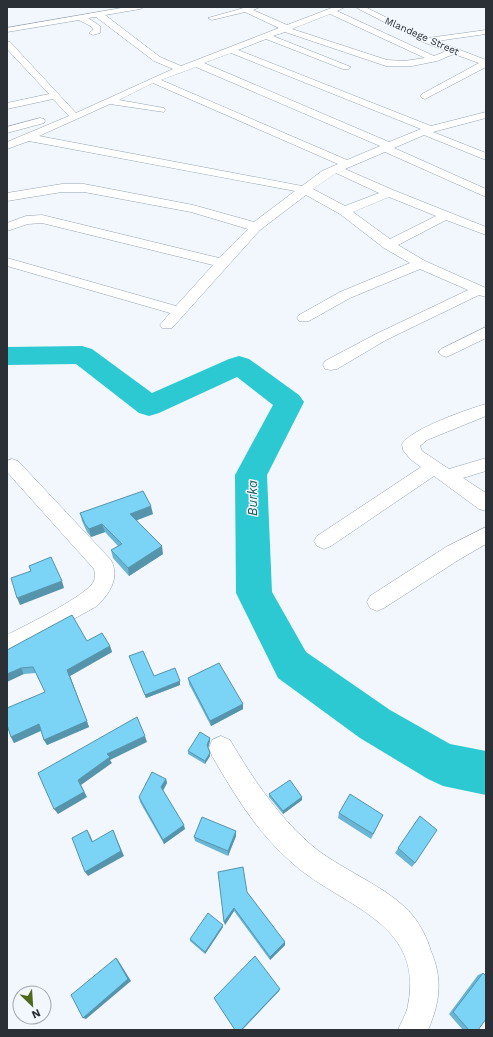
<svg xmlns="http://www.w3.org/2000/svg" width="493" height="1037" font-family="'Work Sans',sans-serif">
  <rect width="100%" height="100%" fill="#f1f7fd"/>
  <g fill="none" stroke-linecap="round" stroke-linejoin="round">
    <path fill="#2cc9d2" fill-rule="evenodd" d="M82 346 92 349 152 393 229 359 239 356 249 359 299 395 304 402 267 475 272 592 306 652 390 710 450 744 486 751V795L443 786 428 779 360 738 278 678 236 593 235 475 273 405 237 377 159 413 149 416 139 413 76 364 7 365V347Z"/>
    <defs>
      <path id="minor" d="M127 7H144L140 9 105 15 160 57 181 66 279 28 245 12 212 20 208 18 247 7H260L253 10 287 25 334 7H345L337 11 434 56 446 51 423 42 355 7H365L428 38 486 30V34L437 41 486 60V67L425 99 422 98 420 96 422 94 479 63 454 54 437 61 412 66H386L285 32 273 36 351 67 349 69H343L266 39 238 50 431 126 486 112V118L433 132 486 153V160L424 135 394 148 486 189V197L385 152 345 169 393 190 486 227V235L446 220 398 245 425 261 486 288V297L479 295 386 340 337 369 331 370 325 369 323 365 325 361 376 334 468 290 420 269 350 298 309 321H299L297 318 299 315 340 292 410 263 384 248 340 214 306 195 260 230 172 328H162L160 325 170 313 7 266V258L176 306 213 265 42 223 28 224 7 231V223L26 216 42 215 219 258 248 229 191 212 84 192H62L7 201V193L62 184H84L193 205 254 222 295 191 29 141 7 149V142L69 116 53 99 7 109V103L49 94 7 49V41L10 42 76 113 173 69 154 61 96 17 88 18 100 26V33L93 35 89 33 93 30 92 27 79 20 7 32V28ZM330 14 425 58 404 61 387 60 292 29ZM231 53 421 129 389 142 204 63ZM196 67 380 146 347 160 161 80ZM153 83 338 164 322 171 302 186 39 136 110 104 164 112 165 110 164 108 119 100ZM336 173 379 193 345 206 313 189ZM389 197 436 216 390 239 353 212Z
        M40 118 44 119 45 121 44 123 7 133V127Z
        M486 327V338L451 355 446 357 441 355 438 352 441 349Z
        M486 404V416L427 440 420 446 422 451 449 469 486 458V471L463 478 486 493V511L479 509 434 476 331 546 324 549 317 546 314 541 317 536 421 467 410 459 403 450 402 444C411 429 468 409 486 404Z
        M12 459 18 461 111 560C120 578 110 593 97 606L7 656V635C24 626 87 596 94 581 95 578 95 573 94 569L7 472V461Z
        M486 527V544L460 559 384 608 377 611 370 608 367 602 370 596 446 547Z
        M221 736 230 740C252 777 276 814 309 843 339 870 389 886 413 916 421 926 427 938 431 951 443 980 440 1002 428 1030H398C401 1022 407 1013 408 1005 425 920 338 906 290 861 257 832 234 794 212 756L209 748 212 740Z"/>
    </defs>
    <use href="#minor" stroke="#95a2b0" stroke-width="1"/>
    <use href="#minor" fill="#fff" fill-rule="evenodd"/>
  </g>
  <path fill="#6ab5d4" d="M80 513 153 514 137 520 163 554 129 576 113 558 111 550 118 546 105 532 91 537 87 532 82 521Z
    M87 641 110 646 112 652 70 676 89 727 47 745 44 740 41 731 14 743 11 737 45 692 36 673 24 674 7 650Z
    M129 656 154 676 180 685 146 698Z
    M188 678 243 709 211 726 189 684Z
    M210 738V741L208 747 210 753V756L205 764 188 754V751Z
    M166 779 167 783 163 791 185 829 164 844 140 802 139 797Z
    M269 794 302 797V800L283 814 269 797Z
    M339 813 383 815 371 839 338 818Z
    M420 816 415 863 412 867 395 853Z
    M236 831V836L228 856 195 841 194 837Z
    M218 872 247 892 285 942V945L270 960 234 911 225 925Z
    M223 927 205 954 190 941V939Z
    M483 973 478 1030H463L449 1014 478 975Z
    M279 991 242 1030H235L214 998Z"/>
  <path fill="#5694ac" d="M151 506 153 514 132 522 130 514Z
    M102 524 105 532 91 537 89 529Z
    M162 546 163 554 129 576 128 568Z
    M62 581 64 588 20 605 17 598Z
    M110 646 112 652 70 676 89 727 47 745 44 740 67 670Z
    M21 668 24 674 7 682V674Z
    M180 681V685L146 698 145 695Z
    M243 704V709L211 726 210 721Z
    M39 724 42 730 14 743 11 737Z
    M145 736 147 742 110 760 112 763 81 785 87 797 58 814 54 809 78 780 107 754Z
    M210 738V741L208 749 207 745Z
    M210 753V756L205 764V761Z
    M166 779 167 783 162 792 161 787Z
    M302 797V800L283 814V811Z
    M184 825 185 829 164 844 163 840Z
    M87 830 90 835 95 847 92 842Z
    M113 830 124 856 88 876 85 872Z
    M236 831V836L228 856V851Z
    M234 908V911L225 925 224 922Z
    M223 925V927L205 954V952Z
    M285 942V945L270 960V957Z
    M116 958 118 960 131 981 86 1019 83 1018Z
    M280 989 279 991 242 1030H241Z"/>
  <path fill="#7bd3f6" stroke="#5694ac" d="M143 491 151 506 130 514 162 546 128 568 111 550 122 544 102 524 89 529 85 524 80 513Z
    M51 557 62 581 17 598 11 578 31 571 29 566Z
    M72 615 87 641 102 633 110 646 67 670 87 721 44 740 39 724 11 737 7 725V708L45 692 33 667 21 668 7 674V650Z
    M143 651 154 676 175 668 180 681 145 695 129 656Z
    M219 663 243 704 210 721 188 678Z
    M137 717 145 736 107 754 110 757 78 780 84 792 54 809 38 773Z
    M200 732 210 738 207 745 210 753 205 761 188 751Z
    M152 772 166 779 161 787 184 825 163 840 139 797Z
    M290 780 302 797 283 811 269 794Z
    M350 794 383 815 373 834 339 813Z
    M420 816 437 830 415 863 398 848Z
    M202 817 236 831 228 851 194 837Z
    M87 830 92 842 113 830 121 851 85 872 72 838Z
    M243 867 247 892 285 942 270 957 234 908 224 922 218 872Z
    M208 913 223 925 205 952 190 939Z
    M255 956 280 989 241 1030H235L214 998Z
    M116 958 128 979 83 1018 71 995Z
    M483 973 486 976V1019L478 1030H469L453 1012Z"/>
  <g text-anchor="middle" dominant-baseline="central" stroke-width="3" stroke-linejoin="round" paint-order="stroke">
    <g font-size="10" fill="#2a3035" stroke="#f1f7fd">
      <text transform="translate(422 36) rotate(24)">Mlandege Street</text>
    </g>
    <g font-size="13" font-style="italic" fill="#1f5b5f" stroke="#f1f7fd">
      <text transform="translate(252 498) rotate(-90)">Burka</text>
    </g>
  </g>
  <rect width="493" height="1037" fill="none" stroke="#2a3035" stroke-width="16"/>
  <g transform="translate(32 1005) rotate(155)"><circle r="19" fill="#f1f7fd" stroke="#a1a7ad"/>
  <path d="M0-3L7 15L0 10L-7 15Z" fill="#4e691b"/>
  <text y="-6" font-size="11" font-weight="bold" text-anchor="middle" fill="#2a3035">N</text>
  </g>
</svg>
